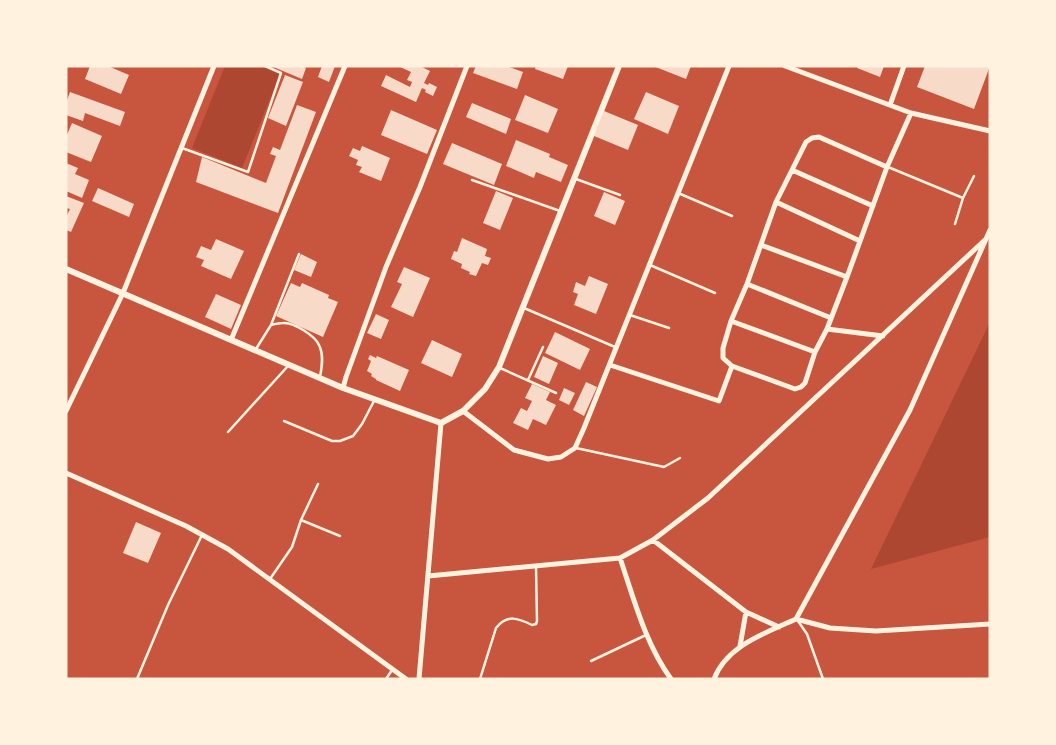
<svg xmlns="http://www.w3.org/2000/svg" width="1056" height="745" font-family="'DejaVu Sans',sans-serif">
  <rect width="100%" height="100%" fill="#c8553d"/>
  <path fill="#ae4732" d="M225 66H267L281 72 242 168 192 148Z
    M990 322V537L871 569Z"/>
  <path fill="#f7dbc8" d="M90 66H108L129 75 121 94 85 79Z
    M271 66H302L306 68 302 79Z
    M322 66H335L329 82 318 77Z
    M398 66H420L430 71 424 83 428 85 429 83 437 87 433 96 425 92 426 90 422 88 416 102 381 86 386 75 410 87 412 82 407 80 411 72Z
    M476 66H507L523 72 517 89 473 73Z
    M536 66H568L563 79 535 69Z
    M653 66H691L686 79Z
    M858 66H884L880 77 857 68Z
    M925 66H990L974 109 917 87Z
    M285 75 303 82 286 126 268 118Z
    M70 92 125 112 120 126 85 113 83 121 66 115V99L67 100Z
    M646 92 679 106 668 134 634 119Z
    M525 95 558 109 548 133 515 120Z
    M472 103 511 119 506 134 466 117Z
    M297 105 316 112 278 213 196 182 202 157 266 183 276 156 270 154 273 147 280 150Z
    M391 110 437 130 427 154 381 135Z
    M604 111 638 125 628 150 594 136Z
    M72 123 102 136 91 162 66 152V137Z
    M516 140 550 154 549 157 568 165 561 182 536 172 534 178 506 166Z
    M452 143 502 164 494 185 443 164Z
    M362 146 390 158 381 181 359 172 362 167 356 165 358 160 349 156 353 148 360 151Z
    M66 163 78 168 75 174 89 180 82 198 66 191Z
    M98 188 134 204 129 217 92 201Z
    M496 191 513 198 500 230 483 223Z
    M604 192 625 201 615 225 594 216Z
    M66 196 84 203 71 232 66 230V217L70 209 66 208Z
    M462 238 487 249 485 256 491 258 488 265 482 263 476 276 469 274 470 272 461 268 462 264 451 259 454 251 457 252Z
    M216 239 244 251 231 279 201 266 204 260 196 257 201 246 211 250Z
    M301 254 317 262 311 277 294 270Z
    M404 267 430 278 413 317 391 307 402 284 397 282Z
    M589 276 608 284 596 314 574 305 578 294 573 292 576 282 585 286Z
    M291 283 300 287 302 283 329 295 328 298 338 302 323 337 276 316Z
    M216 294 241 305 231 329 205 317Z
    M376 314 389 320 381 339 367 333Z
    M555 332 590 349 580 370 545 353Z
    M432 340 462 354 452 377 421 363Z
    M370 355 376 358 377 356 409 370 400 391 376 380V379L371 376 372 374 367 371 371 361 368 359Z
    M543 356 558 363 549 384 534 377Z
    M586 382 597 387 584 416 573 410Z
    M532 384 550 392 546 400 556 405 546 425 533 419 528 430 513 423 521 408 527 411 532 401 525 398Z
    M564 388 575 393 569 405 559 400Z
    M136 522 161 533 148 563 123 553Z"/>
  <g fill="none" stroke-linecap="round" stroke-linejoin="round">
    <path stroke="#fff3e0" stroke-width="2.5" d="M182 148 248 172 281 73 265 66
      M888 167 963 198
      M576 179 620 195
      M472 180 560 211
      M678 193 732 216
      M955 224 963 198 974 176
      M650 265 715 293
      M524 308 615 347
      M630 315 669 328
      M271 325C275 324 279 323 283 323 294 322 315 336 319 345 324 355 322 367 320 377
      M256 349 271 325 299 254
      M500 368 556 393
      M528 380 543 347
      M284 421 332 441H340L353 436 362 424 374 401
      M228 432 288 366
      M576 448 664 467 680 458
      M301 520 340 536
      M270 579 292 547 301 520 318 484
      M798 621 807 634 823 679
      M591 661 646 635
      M137 679 168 605 202 535
      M386 679 392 670
      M480 679 496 628C507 614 518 618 532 625L536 624 537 621 536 567"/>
    <path stroke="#fff3e0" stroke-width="5" d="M785 66 911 113 990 131
      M890 105 904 66
      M887 167 819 137 812 138 806 142 776 202 747 284 731 321 723 348V358L732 366 795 389 801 387 805 383 815 352 827 329 847 277 887 167 911 113
      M792 170 873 206
      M776 202 860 241
      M761 245 847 277
      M747 284 831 318
      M731 321 815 352
      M827 329 883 336
      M231 340 345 66
      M610 365 719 401 732 366
      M343 388 346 377 386 267 420 187 467 66
      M66 411 123 293 214 66
      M463 411 514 450 548 459 561 457 575 448 584 428 729 66
      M66 473 186 526 228 549 406 679
      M653 540 746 612 779 627
      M620 558C634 599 645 643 671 679
      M428 576 620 558 653 540 708 498 986 239
      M796 619 910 410 990 230
      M740 646 746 612
      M419 679 441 423
      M714 679C727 645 766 633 796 619L830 628 876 631 990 624"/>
    <path stroke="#fff3e0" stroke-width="6" d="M66 269 343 388 441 423 463 411 485 389 499 367 619 66"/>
  </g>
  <rect width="1056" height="745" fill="none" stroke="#fff3e0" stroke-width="135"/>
</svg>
